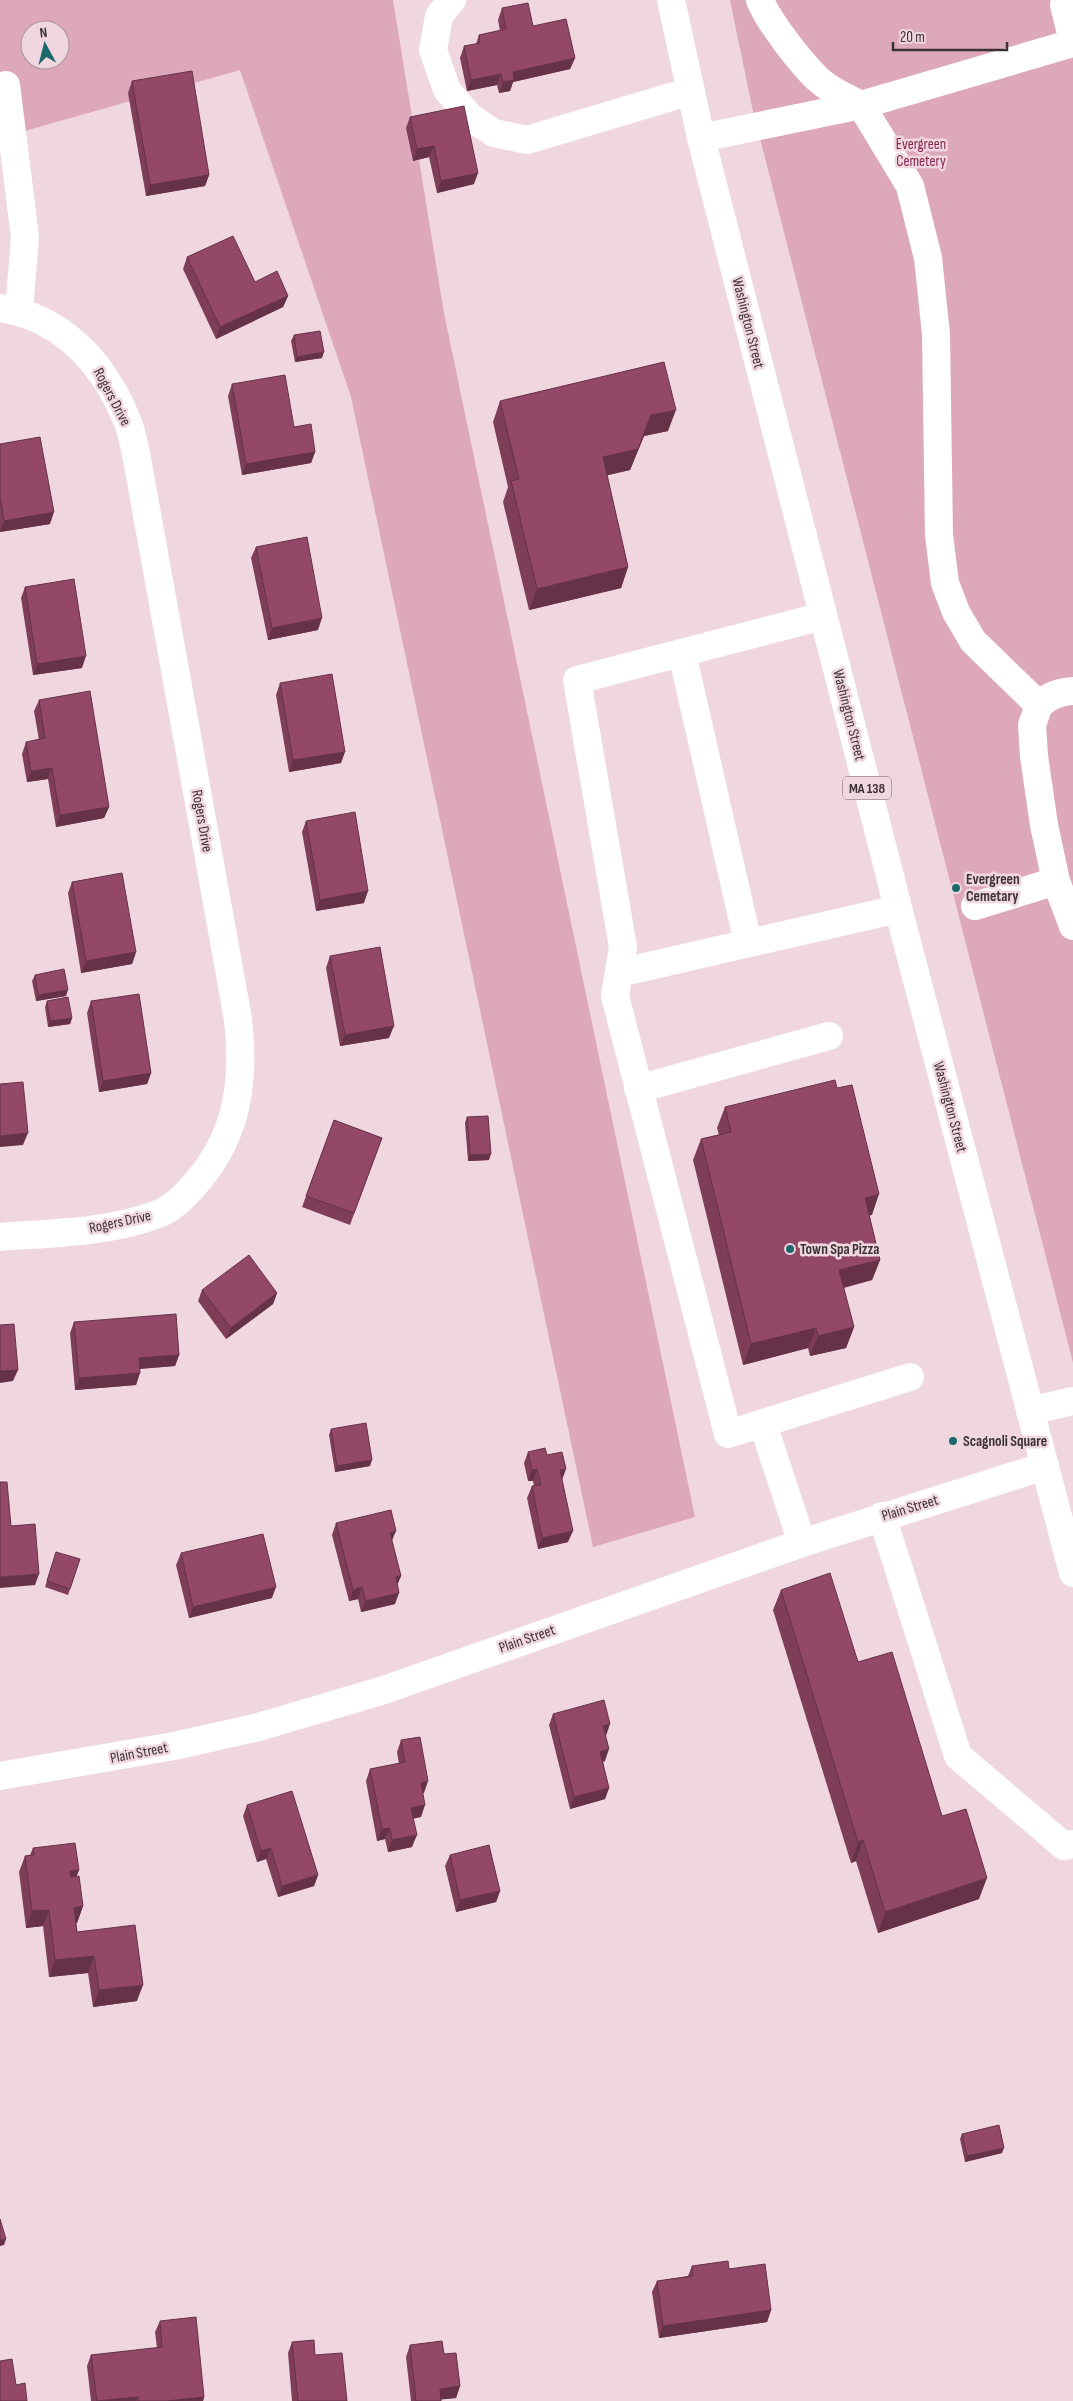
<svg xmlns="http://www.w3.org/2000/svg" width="1073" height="2401" font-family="'Sofia Sans Condensed',sans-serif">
  <rect width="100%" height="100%" fill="#f0d7df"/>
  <path fill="#dea8bb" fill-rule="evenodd" d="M0 0H393L444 313 695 1517 593 1547 351 397 240 70 0 138ZM30 30H60V60H30Z
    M730 0H1073V1363L752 107Z"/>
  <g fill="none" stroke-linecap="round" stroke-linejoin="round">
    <path stroke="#fff" stroke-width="28" d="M452 0 439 16 433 50 447 90 471 118 494 133 527 140 691 91
      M1065 0 1064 5 1073 41
      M6 85 25 237 19 311
      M701 138 861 105C848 98 831 91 820 81 803 66 768 21 760 0
      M0 308C61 317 103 362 126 418 132 430 134 445 137 459L238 1019C245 1081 238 1135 196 1183 186 1195 172 1209 158 1214 108 1233 52 1233 0 1237
      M823 616 577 680 623 947 615 996 728 1434 910 1377
      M682 653 748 943
      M1039 705C1049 696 1058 692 1073 691
      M1056 881 1044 825 1034 756 1032 725 1039 705 973 641 956 612 945 583 939 535 936 334 928 258 910 186 861 105 1073 43
      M975 906 1056 881 1073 926
      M619 973 898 909
      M638 1089 829 1036
      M1030 1411 1073 1401
      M763 1424 802 1543
      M882 1516 958 1756 1064 1846 1073 1844
      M0 1776 174 1746 255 1728 384 1690 802 1543 1045 1466"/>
    <path stroke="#fff" stroke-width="28" d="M671 0 701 138 903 927 1073 1573"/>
  </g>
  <path fill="#7e3e58" d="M502 8 533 26 575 58 570 69 513 82 510 91 499 93 497 85 467 91 460 58 464 46 476 44 479 35 500 31 498 20Z
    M132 81 209 175 205 186 146 196 128 93Z
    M410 117 474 184 437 193 429 157 413 161 406 128Z
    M187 257 255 282 288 296 283 307 216 339 183 269Z
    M294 335 322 358 295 362 291 341Z
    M232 384 294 427 315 452 311 463 242 475 228 396Z
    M500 401 668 431 644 436 630 470 607 475 628 567 621 588 529 610 503 502 508 487 493 422Z
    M0 444 50 524 0 532Z
    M256 547 318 630 268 640 251 558Z
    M25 587 82 668 33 675 21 598Z
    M280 683 341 763 289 772 276 695Z
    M39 700 109 807 104 818 56 827 48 779 27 782 22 754 26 742 39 740 34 711Z
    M306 821 364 903 316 911 302 832Z
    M72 882 136 952 132 964 81 973 68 893Z
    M330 956 389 1038 340 1046 326 968Z
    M35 975 66 996 36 1001 32 981Z
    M47 1001 72 1018 70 1024 48 1027 45 1007Z
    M91 1001 151 1073 147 1084 99 1092 87 1013Z
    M725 1107 872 1215H869L880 1260 872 1280 844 1288 854 1327 846 1348 810 1356 808 1348 743 1365 693 1160 701 1139 719 1135 717 1128Z
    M467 1117 489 1160 468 1161 465 1123Z
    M334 1120 382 1138 350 1225 302 1207Z
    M202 1290 277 1293 273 1304 226 1339 198 1301Z
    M74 1322 179 1355 175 1366 140 1369 136 1385 75 1390 70 1333Z
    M331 1429 370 1466 335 1472 329 1435Z
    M528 1452 547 1455 562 1480 568 1542 538 1549 527 1498 532 1486H534L533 1481H528L524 1463Z
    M336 1523 392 1541 401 1576 397 1585 395 1604 361 1612 358 1599 349 1601 332 1535Z
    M181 1553 272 1598 189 1618 176 1565Z
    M54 1558 80 1559 68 1595 45 1587Z
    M781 1590 858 1662 942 1816 979 1899 878 1933 856 1861 851 1863 773 1610Z
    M553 1714 606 1736 605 1761 603 1762 609 1788 605 1799 570 1809 549 1725Z
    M401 1740 424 1793H423L421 1817 413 1818 412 1847 388 1852 385 1839 377 1841 366 1781 370 1769 399 1764 397 1752Z
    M247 1805 318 1875 314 1886 278 1897 266 1859 257 1862 243 1816Z
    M33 1848 79 1870 76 1877 83 1906 77 1923H76L77 1932 137 2001 93 2007 88 1973 49 1977 43 1926 26 1928 19 1872 25 1856 30 1855Z
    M450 1855 500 1891 496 1902 456 1912 445 1866Z
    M962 2134 1002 2153 965 2162 960 2139Z
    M692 2266 729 2269 771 2310 767 2322 659 2338 652 2292 657 2281 688 2276Z
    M160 2321 204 2397 203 2401H91L87 2366 91 2355 157 2348 155 2332Z
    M292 2342 315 2355 347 2401H292L288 2353Z
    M410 2345 444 2354 460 2386 456 2398 441 2399V2401H411L406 2357Z"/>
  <path fill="#663247" d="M575 58 570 69 513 82 510 91 499 93 503 82 513 72Z
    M501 74 497 85 467 91 471 80Z
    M434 146 429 157 413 161 417 149Z
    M478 173 474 184 437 193 441 181Z
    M209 175 205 186 146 196 150 185Z
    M288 296 283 307 216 339 220 327Z
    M324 352 322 358 295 362 297 357Z
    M676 410 668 431 644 436 630 470 596 478 603 457 651 415Z
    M315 452 311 463 242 475 246 464Z
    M54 512 50 524 0 532 4 521Z
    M628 567 621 588 529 610 537 589Z
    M322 618 318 630 268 640 272 628Z
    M86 656 82 668 33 675 37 664Z
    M345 752 341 763 289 772 293 760Z
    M52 768 48 779 27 782 31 771Z
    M109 807 104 818 56 827 60 815Z
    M368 891 364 903 316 911 320 900Z
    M136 952 132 964 81 973 86 961Z
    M68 990 66 996 36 1001 38 995Z
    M72 1018 70 1024 48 1027 50 1021Z
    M394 1026 389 1038 340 1046 345 1035Z
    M151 1073 147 1084 99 1092 103 1081Z
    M28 1133 23 1145 0 1147V1136Z
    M491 1154 489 1160 468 1161 470 1155Z
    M879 1194 872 1215 857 1218 865 1198Z
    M880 1260 872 1280 832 1290 839 1270Z
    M277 1293 273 1304 226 1339 231 1328Z
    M854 1327 846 1348 810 1356 818 1336Z
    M816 1328 808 1348 743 1365 751 1344Z
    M179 1355 175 1366 135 1369 139 1358Z
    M18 1370 13 1381 0 1383V1371Z
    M140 1373 136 1385 75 1390 79 1378Z
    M372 1460 370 1466 335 1472 337 1466Z
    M537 1469 533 1481H528L532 1470Z
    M566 1469 562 1480 560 1470Z
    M396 1531 391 1543 390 1533Z
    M573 1531 568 1542 538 1549 542 1538Z
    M39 1574 35 1585 0 1588V1577Z
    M401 1576 396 1588V1577Z
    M276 1587 272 1598 189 1618 193 1607Z
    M362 1587 358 1599 349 1601 353 1590Z
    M399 1593 395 1604 361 1612 366 1601Z
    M610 1724 606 1736 603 1726Z
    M609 1749 605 1761 596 1763 600 1752Z
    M428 1781 424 1793 417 1794 421 1783Z
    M609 1788 605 1799 570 1809 574 1797Z
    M425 1805 421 1817 407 1820 411 1808Z
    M390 1828 385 1839 377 1841 382 1829Z
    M417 1835 412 1847 388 1852 392 1840Z
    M863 1840 856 1861 851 1863 858 1842Z
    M271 1848 266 1859 257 1862 261 1851Z
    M79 1870 73 1886 70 1871Z
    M318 1875 314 1886 278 1897 282 1886Z
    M987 1878 979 1899 878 1933 885 1912Z
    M500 1891 496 1902 456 1912 460 1900Z
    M83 1906 77 1923 68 1924 74 1908Z
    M49 1910 43 1926 26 1928 32 1911Z
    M94 1956 88 1973 49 1977 55 1960Z
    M143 1985 137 2001 93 2007 99 1990Z
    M1004 2148 1002 2153 965 2162 967 2156Z
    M6 2239 4 2245 0 2246V2240Z
    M771 2310 767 2322 659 2338 663 2326Z
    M460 2386 456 2398 436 2400 440 2389Z
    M138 2397 136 2401H100Z
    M204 2397 203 2401H167Z"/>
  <path fill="#924866" stroke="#663247" d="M528 3 533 26 566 19 575 58 513 72 514 80 503 82 501 74 471 80 464 46 480 43 479 35 506 29 502 8Z
    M192 71 209 175 150 185 132 81Z
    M464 106 478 173 441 181 434 146 417 149 410 117Z
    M233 236 255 282 277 271 288 296 220 327 187 257Z
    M320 331 324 352 297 357 294 335Z
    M664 362 676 410 651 415 638 449 603 457 628 567 537 589 511 481 519 479 500 401Z
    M285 375 294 427 311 424 315 452 246 464 232 384Z
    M40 437 54 512 4 521 0 496V444Z
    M307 537 322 618 272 628 256 547Z
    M74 579 86 656 37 664 25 587Z
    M332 674 345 752 293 760 280 683Z
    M90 691 109 807 60 815 52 768 31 771 26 742 45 738 39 700Z
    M355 812 368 891 320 900 306 821Z
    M122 873 136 952 86 961 72 882Z
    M380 947 394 1026 345 1035 330 956Z
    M64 969 68 990 38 995 35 975Z
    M139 994 151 1073 103 1081 91 1001Z
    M68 997 72 1018 50 1021 47 1001Z
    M835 1080 837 1088 852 1085 879 1194 865 1198 880 1260 839 1270 854 1327 818 1336 816 1328 751 1344 701 1139 731 1132 725 1107Z
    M23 1082 28 1133 0 1136V1084Z
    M488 1116 491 1154 470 1155 467 1117Z
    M334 1120 382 1138 354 1213 306 1196Z
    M249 1255 277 1293 231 1328 202 1290Z
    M176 1314 179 1355 139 1358 140 1373 79 1378 74 1322Z
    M14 1324 18 1370 0 1371V1325Z
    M366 1423 372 1460 337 1466 331 1429Z
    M545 1448 547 1455 562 1452 566 1469 560 1470 573 1531 542 1538 532 1486 541 1485 537 1469 532 1470 528 1452Z
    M0 1482H7L11 1526 35 1524 39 1574 0 1577Z
    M391 1510 396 1531 390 1533 401 1576 396 1577 399 1593 366 1601 362 1587 353 1590 336 1523Z
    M263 1534 276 1587 193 1607 181 1553Z
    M56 1552 80 1559 70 1589 47 1581Z
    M830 1573 858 1662 892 1652 942 1816 966 1809 987 1878 885 1912 863 1840 858 1842 781 1590Z
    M604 1700 610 1724 603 1726 609 1749 600 1752 609 1788 574 1797 553 1714Z
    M420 1737 428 1781 421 1783 425 1805 411 1808 417 1835 392 1840 390 1828 382 1829 370 1769 405 1762 401 1740Z
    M292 1791 318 1875 282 1886 271 1848 261 1851 247 1805Z
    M75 1843 79 1870 70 1871 71 1877 79 1876 83 1906 74 1908 77 1932 135 1925 143 1985 99 1990 94 1956 55 1960 49 1910 32 1911 25 1856 34 1855 33 1848Z
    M489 1845 500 1891 460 1900 450 1855Z
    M999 2125 1004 2148 967 2156 962 2134Z
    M0 2219 6 2239 0 2240Z
    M728 2261 729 2269 765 2264 771 2310 663 2326 657 2281 693 2276 692 2266Z
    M196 2317 204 2397 167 2401H138V2397L97 2401 91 2355 162 2347 160 2321Z
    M314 2340 315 2355 342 2353 347 2401H298L292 2342Z
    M442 2341 444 2354 456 2353 460 2386 440 2389 441 2401H416L410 2345Z
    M12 2359 16 2385 25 2383 27 2401H0V2361Z"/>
  <g fill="#1b686d" stroke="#f0d7df" stroke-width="2">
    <circle cx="956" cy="888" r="5"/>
    <circle cx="790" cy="1249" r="5"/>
    <circle cx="953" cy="1441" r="5"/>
  </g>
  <g text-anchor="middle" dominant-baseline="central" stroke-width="5" stroke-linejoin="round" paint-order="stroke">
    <rect fill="#f0d7df" stroke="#716367" stroke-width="1" x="843" y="776.5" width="48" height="23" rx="4"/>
    <g font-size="14" font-weight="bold" fill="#3b3134">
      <text x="867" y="788">MA 138</text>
    </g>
    <g font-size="15" fill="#842651" stroke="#f0d7df">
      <text x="921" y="144">Evergreen<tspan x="921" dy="17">Cemetery</tspan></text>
    </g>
    <g font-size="15" fill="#3b3134" stroke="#f0d7df">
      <text transform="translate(748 323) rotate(76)">Washington Street</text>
      <text transform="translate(112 397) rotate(62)">Rogers Drive</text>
      <text transform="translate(849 715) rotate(76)">Washington Street</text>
      <text transform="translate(202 821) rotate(80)">Rogers Drive</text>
      <text transform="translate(950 1107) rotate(75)">Washington Street</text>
      <text transform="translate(120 1222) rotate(-12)">Rogers Drive</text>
      <text transform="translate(910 1508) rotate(-17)">Plain Street</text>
      <text transform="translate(527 1639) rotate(-19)">Plain Street</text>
      <text transform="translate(139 1753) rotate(-11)">Plain Street</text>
    </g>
    <g font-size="15" font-weight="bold" fill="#3b3134" stroke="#f0d7df" text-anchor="start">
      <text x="966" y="879">Evergreen<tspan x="966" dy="17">Cemetary</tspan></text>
      <text x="800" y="1249">Town Spa Pizza</text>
      <text x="963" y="1441">Scagnoli Square</text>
    </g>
  </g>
  <g transform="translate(45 45) rotate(353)"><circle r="24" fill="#f0d7df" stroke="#a8959b"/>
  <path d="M0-4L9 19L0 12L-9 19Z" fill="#1b686d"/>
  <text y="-8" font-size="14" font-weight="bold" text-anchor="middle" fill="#3b3134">N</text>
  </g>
  <path d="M893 42v8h114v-8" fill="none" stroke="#3b3134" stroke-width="2.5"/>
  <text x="900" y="42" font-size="15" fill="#3b3134" stroke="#f0d7df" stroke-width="4" paint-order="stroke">20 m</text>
</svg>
